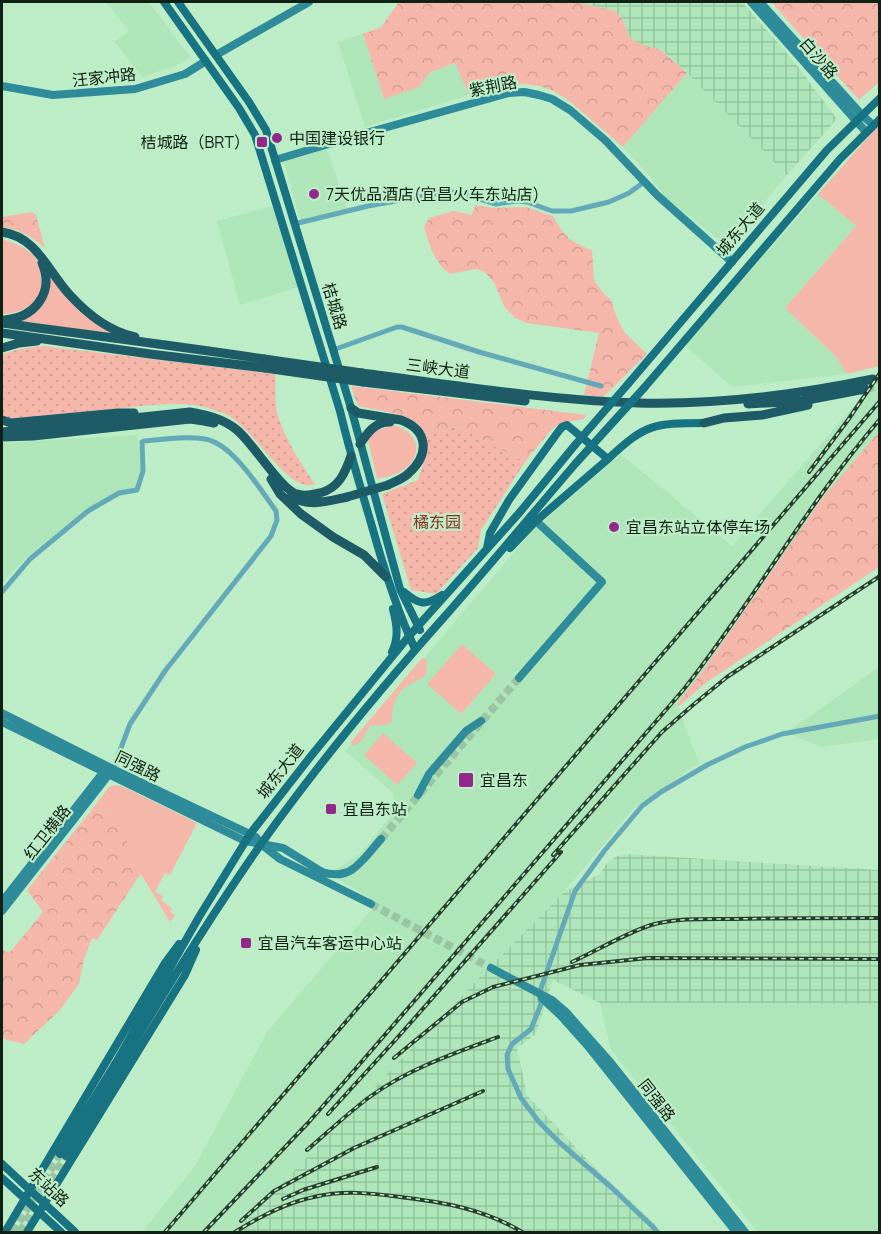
<svg xmlns="http://www.w3.org/2000/svg" width="881" height="1234" font-family="Manrope,'Noto Sans SC',sans-serif">
  <defs>
    <pattern id="industrial-grid" width="8" height="8" patternUnits="userSpaceOnUse" patternTransform="scale(1.5)"><rect width="8" height="8" fill="#aee6ba"/><path d="M0 4h8M4 0v8" fill="none" stroke="#94c59f"/></pattern>
    <pattern id="forest-crowns" width="20" height="18" patternUnits="userSpaceOnUse" patternTransform="scale(1.5)"><rect width="20" height="18" fill="#f6b7ab"/><path d="M2 6a3 3 0 1 1 6 0M12 15a3 3 0 1 1 6 0" fill="none" stroke="#d29d92"/></pattern>
    <pattern id="park-dots" width="8" height="8" patternUnits="userSpaceOnUse" patternTransform="scale(1.5)"><rect width="8" height="8" fill="#f6b7ab"/><path d="M2 2h.1M6 6h.1" fill="none" stroke="#d29d92" stroke-width="1.8" stroke-linecap="round"/></pattern>
  </defs>
  <rect width="100%" height="100%" fill="#bdedc7"/>
  <path fill="#aee6ba" d="M106 2H149L190 57 175 66 142 77 115 42 129 31Z
    M363 34 384 99 429 73 456 63 469 95 365 127 338 42Z
    M687 73 787 175 728 247 664 196 651 178 623 147Z
    M327 149 348 211 301 223 284 162Z
    M818 194 856 226 785 308 836 357 847 374 732 387 685 345Z
    M273 206 299 287 240 305 217 221Z
    M879 377V432L823 497 705 668 677 704 699 763 631 811 565 891 487 970 235 1232H142L195 1166 267 1032 377 903 319 867 331 871 340 867 361 853 397 808 392 792 345 751 533 530 621 454 732 546Z
    M137 435 141 471 135 489 89 507 28 556 2 583V443Z
    M879 667V739L821 747 786 733Z
    M600 1003 879 1004V1232H758L611 1050Z"/>
  <path fill="url(#industrial-grid)" d="M576 2H742L793 60 837 119 787 175 687 73 662 50 643 45 630 38 625 24 616 11Z
    M625 854 879 870V1004L600 1003 553 980 536 1034 517 1048 527 1095 593 1166 656 1225 661 1232H235L487 970 565 891 600 874 607 863 615 857Z"/>
  <path fill="#f6b7ab" d="M879 125V366L847 374 836 357 785 308 856 226 818 194Z
    M2 239C12 242 23 246 31 253 39 260 41 269 41 278 41 282 42 285 41 288 38 306 18 314 2 314Z
    M48 270 63 291 121 335 20 321V319L32 313Z
    M394 425C400 427 407 430 411 435 421 446 416 461 405 469 397 475 387 477 377 479L368 440 377 430Z
    M462 644 496 674 461 714 427 684Z
    M422 658 427 660 426 675C413 685 400 684 394 704 392 711 393 717 390 724L371 726C363 733 364 745 352 745L351 742Z
    M383 733 417 763 397 785 364 755Z
    M116 785 124 787 197 823 170 875 165 873 155 892 163 896 161 900 172 908 170 912 175 915 170 922 141 874 137 879 125 853 117 815 102 808 90 812 110 786Z"/>
  <path fill="url(#forest-crowns)" d="M399 2H576L616 11 625 24 630 38 643 45 661 50 687 73 623 147C611 137 600 127 588 117 566 98 550 83 518 84 502 85 484 91 469 95L455 63 429 73 420 87 384 99 363 34 381 27Z
    M771 2H879V82L859 100Z
    M476 205 493 208 526 207 553 216C564 236 571 243 592 250L594 280 604 294 611 300 617 318 625 333 647 354 603 397 584 395 599 333 527 323 515 318 504 306 495 284 485 272 476 269 450 274C435 264 429 244 424 227L429 218 453 211 471 215Z
    M32 212 36 215 45 248C30 235 21 230 2 227V217Z
    M351 386 586 415 584 419 561 423 551 430 525 462 458 427 424 433C423 432 420 426 419 425 406 413 375 410 358 406Z
    M879 432V567L707 682 678 707 677 704 705 668 823 497Z
    M102 808 117 815 129 829 125 853 137 879 97 940 92 938 84 959 79 984 59 1011 24 1044 4 1039 2 1037V950L10 952 43 912 27 890 90 812Z"/>
  <path fill="url(#park-dots)" d="M44 346 275 374C276 386 275 400 277 412 283 436 301 464 315 484 288 495 252 424 225 414 215 410 204 406 194 405 165 402 136 407 107 410 74 413 40 417 7 420L2 417V355C15 349 29 347 44 346Z
    M458 427 525 462 481 530 478 548 436 594 411 590 382 494 418 480 427 451 424 433Z"/>
  <g fill="none" stroke-linecap="round" stroke-linejoin="round">
    <path stroke="#9ac4a3" stroke-width="8" stroke-dasharray="8 4" stroke-linecap="butt" d="M381 839 519 678
      M371 904 491 968"/>
    <path stroke="#9ac4a3" stroke-width="8" stroke-dasharray="8 4" stroke-linecap="butt" d="M13 1232 60 1154
      M20 1232 66 1156"/>
    <path stroke="#9ac4a3" stroke-width="9" stroke-dasharray="9 4.5" stroke-linecap="butt" d="M865 389 880 385"/>
    <path stroke="#64a9b7" stroke-width="5" d="M294 224 368 206 440 193 457 192 496 204 517 201 527 202 552 211H571L609 202 629 193 644 182
      M333 350 397 327H402L479 352 601 386
      M2 592 30 559 88 511 119 493 137 490 143 471 142 442 144 441C164 439 185 436 205 439 232 443 260 489 276 511L277 520 271 536 165 671 130 724 113 769
      M657 1232 654 1228 612 1188 559 1142 539 1122 521 1098 508 1069 507 1055 512 1044 531 1029 541 1004 539 994 575 891 605 850 642 806 661 792 707 765 745 747 782 734 880 716"/>
    <path stroke="#2d8b9a" stroke-width="8" d="M751 2 866 132
      M760 2 862 115 873 125
      M216 55 309 2
      M2 86 53 95 135 89 185 74 206 61
      M275 160 359 135 509 93 524 92 539 95 552 99 570 110 605 140 657 195 732 262
      M519 678 602 582 536 521
      M2 713 113 769 256 837 261 844 280 859 371 904
      M2 722 245 841 283 848 322 872C352 882 363 859 381 839
      M418 795 429 774 466 731 481 721
      M2 902 105 770
      M2 911 110 773
      M491 968 552 1000 566 1012 611 1063 745 1232
      M542 998 562 1017 587 1045 736 1232"/>
    <path stroke="#177281" stroke-width="8" d="M164 2 239 108 255 135 340 411C349 449 360 486 371 523 383 566 396 609 415 649
      M178 2 249 102 266 130 351 408 400 589 420 630
      M628 384 827 150 880 98
      M644 388 840 159 880 119
      M608 459C645 424 654 423 704 423
      M487 548 490 533 509 500 558 432 562 427 567 425 608 459 536 521 510 548
      M404 592C419 605 425 606 442 595
      M392 652C399 637 397 625 393 609
      M60 1154 118 1059 199 917 250 834 311 756 409 636 520 512 575 445
      M66 1156C129 1052 190 945 261 844 318 764 381 688 446 615 490 565 533 513 576 463
      M2 1164 75 1232
      M2 1178 61 1232
      M5 1232 165 963 179 944
      M27 1232 185 975 196 950"/>
    <path stroke="#1d5c67" stroke-width="9" d="M2 232C37 237 47 270 69 294 87 314 108 331 135 337
      M4 320C34 318 55 293 42 263
      M2 323C89 335 176 346 264 359
      M2 333 150 354 265 368
      M2 348 19 343 37 341
      M362 373C454 385 546 400 638 403 717 405 796 395 873 379
      M363 382 525 401
      M748 404 802 401 865 389
      M351 408 358 413 401 420C428 430 430 454 409 473 403 479 396 481 388 485
      M2 420 11 423 118 413H134
      M704 423 724 418 762 415 808 405
      M2 432 190 412C207 415 224 419 237 430 253 443 281 490 297 494 304 497 313 494 320 493 339 488 345 473 351 456
      M2 437 33 436 190 419 204 421 214 423
      M360 444C368 432 375 422 390 422
      M271 479 280 494 301 514 333 537 364 555 386 577
      M291 496C308 508 328 501 347 497"/>
    <defs>
      <path id="rail" d="M809 472 848 420 880 373
        M553 855 662 732 693 705 727 677 880 576
        M572 962C598 950 624 934 651 925 677 918 706 919 733 919 782 918 831 918 880 918
        M394 1058 462 1002 493 987 580 965 648 958 880 959
        M328 1114 398 1037 561 852
        M307 1150C328 1132 349 1112 371 1096 408 1069 455 1053 498 1037
        M283 1199 303 1190 377 1167
        M241 1221 274 1191 354 1148 483 1091
        M165 1232 880 401
        M204 1232 308 1123 345 1081 684 689C753 602 807 504 880 419
        M235 1232C259 1217 285 1203 314 1197 343 1190 371 1193 400 1197 443 1202 484 1209 522 1232"/>
    </defs>
    <use href="#rail" stroke="#273e2d" stroke-width="4"/>
    <use href="#rail" stroke="#bdedc7" stroke-width="1.5" stroke-dasharray="4.5" stroke-linecap="butt"/>
    <path stroke="#177281" stroke-width="8" d="M575 445 628 384
      M576 463 644 388"/>
    <path stroke="#1d5c67" stroke-width="9" d="M264 359 362 373
      M265 368 363 382
      M347 497 388 485"/>
  </g>
  <g fill="#92288a" stroke="#bdedc7" stroke-width="2">
    <circle cx="277" cy="138" r="6"/>
    <rect x="256" y="136" width="12" height="12" rx="3"/>
    <circle cx="314" cy="194" r="6"/>
    <circle cx="614" cy="527" r="6"/>
    <rect x="458" y="772" width="16" height="16" rx="3"/>
    <rect x="325" y="803" width="12" height="12" rx="3"/>
    <rect x="240" y="937" width="12" height="12" rx="3"/>
  </g>
  <g text-anchor="middle" dominant-baseline="central" stroke-width="4.5" stroke-linejoin="round" paint-order="stroke">
    <g font-size="16" fill="#0f2114" stroke="#bdedc7">
      <text transform="translate(819 58) rotate(49)">白沙路</text>
      <text transform="translate(104 77) rotate(-6)">汪家冲路</text>
      <text transform="translate(493 86) rotate(-11)">紫荆路</text>
      <text transform="translate(740 229) rotate(-50)">城东大道</text>
      <text transform="translate(335 306) rotate(73)">桔城路</text>
      <text transform="translate(438 368) rotate(7)">三峡大道</text>
      <text transform="translate(138 766) rotate(26)">同强路</text>
      <text transform="translate(280 771) rotate(-52)">城东大道</text>
      <text transform="translate(47 832) rotate(-52)">红卫横路</text>
      <text transform="translate(657 1100) rotate(52)">同强路</text>
      <text transform="translate(49 1187) rotate(43)">东站路</text>
    </g>
    <g font-size="16" fill="#0f2114" stroke="#bdedc7" text-anchor="start">
      <text x="289" y="138">中国建设银行</text>
      <text x="250" y="142" text-anchor="end">桔城路（BRT）</text>
      <text x="326" y="194">7天优品酒店(宜昌火车东站店)</text>
      <text x="626" y="527">宜昌东站立体停车场</text>
      <text x="480" y="780">宜昌东</text>
      <text x="343" y="809">宜昌东站</text>
      <text x="258" y="943">宜昌汽车客运中心站</text>
    </g>
    <g font-size="16" fill="#8e2f20" stroke="#bdedc7">
      <text x="437" y="522">橘东园</text>
    </g>
  </g>
  <rect width="881" height="1234" fill="none" stroke="#0f2114" stroke-width="6"/>
</svg>
